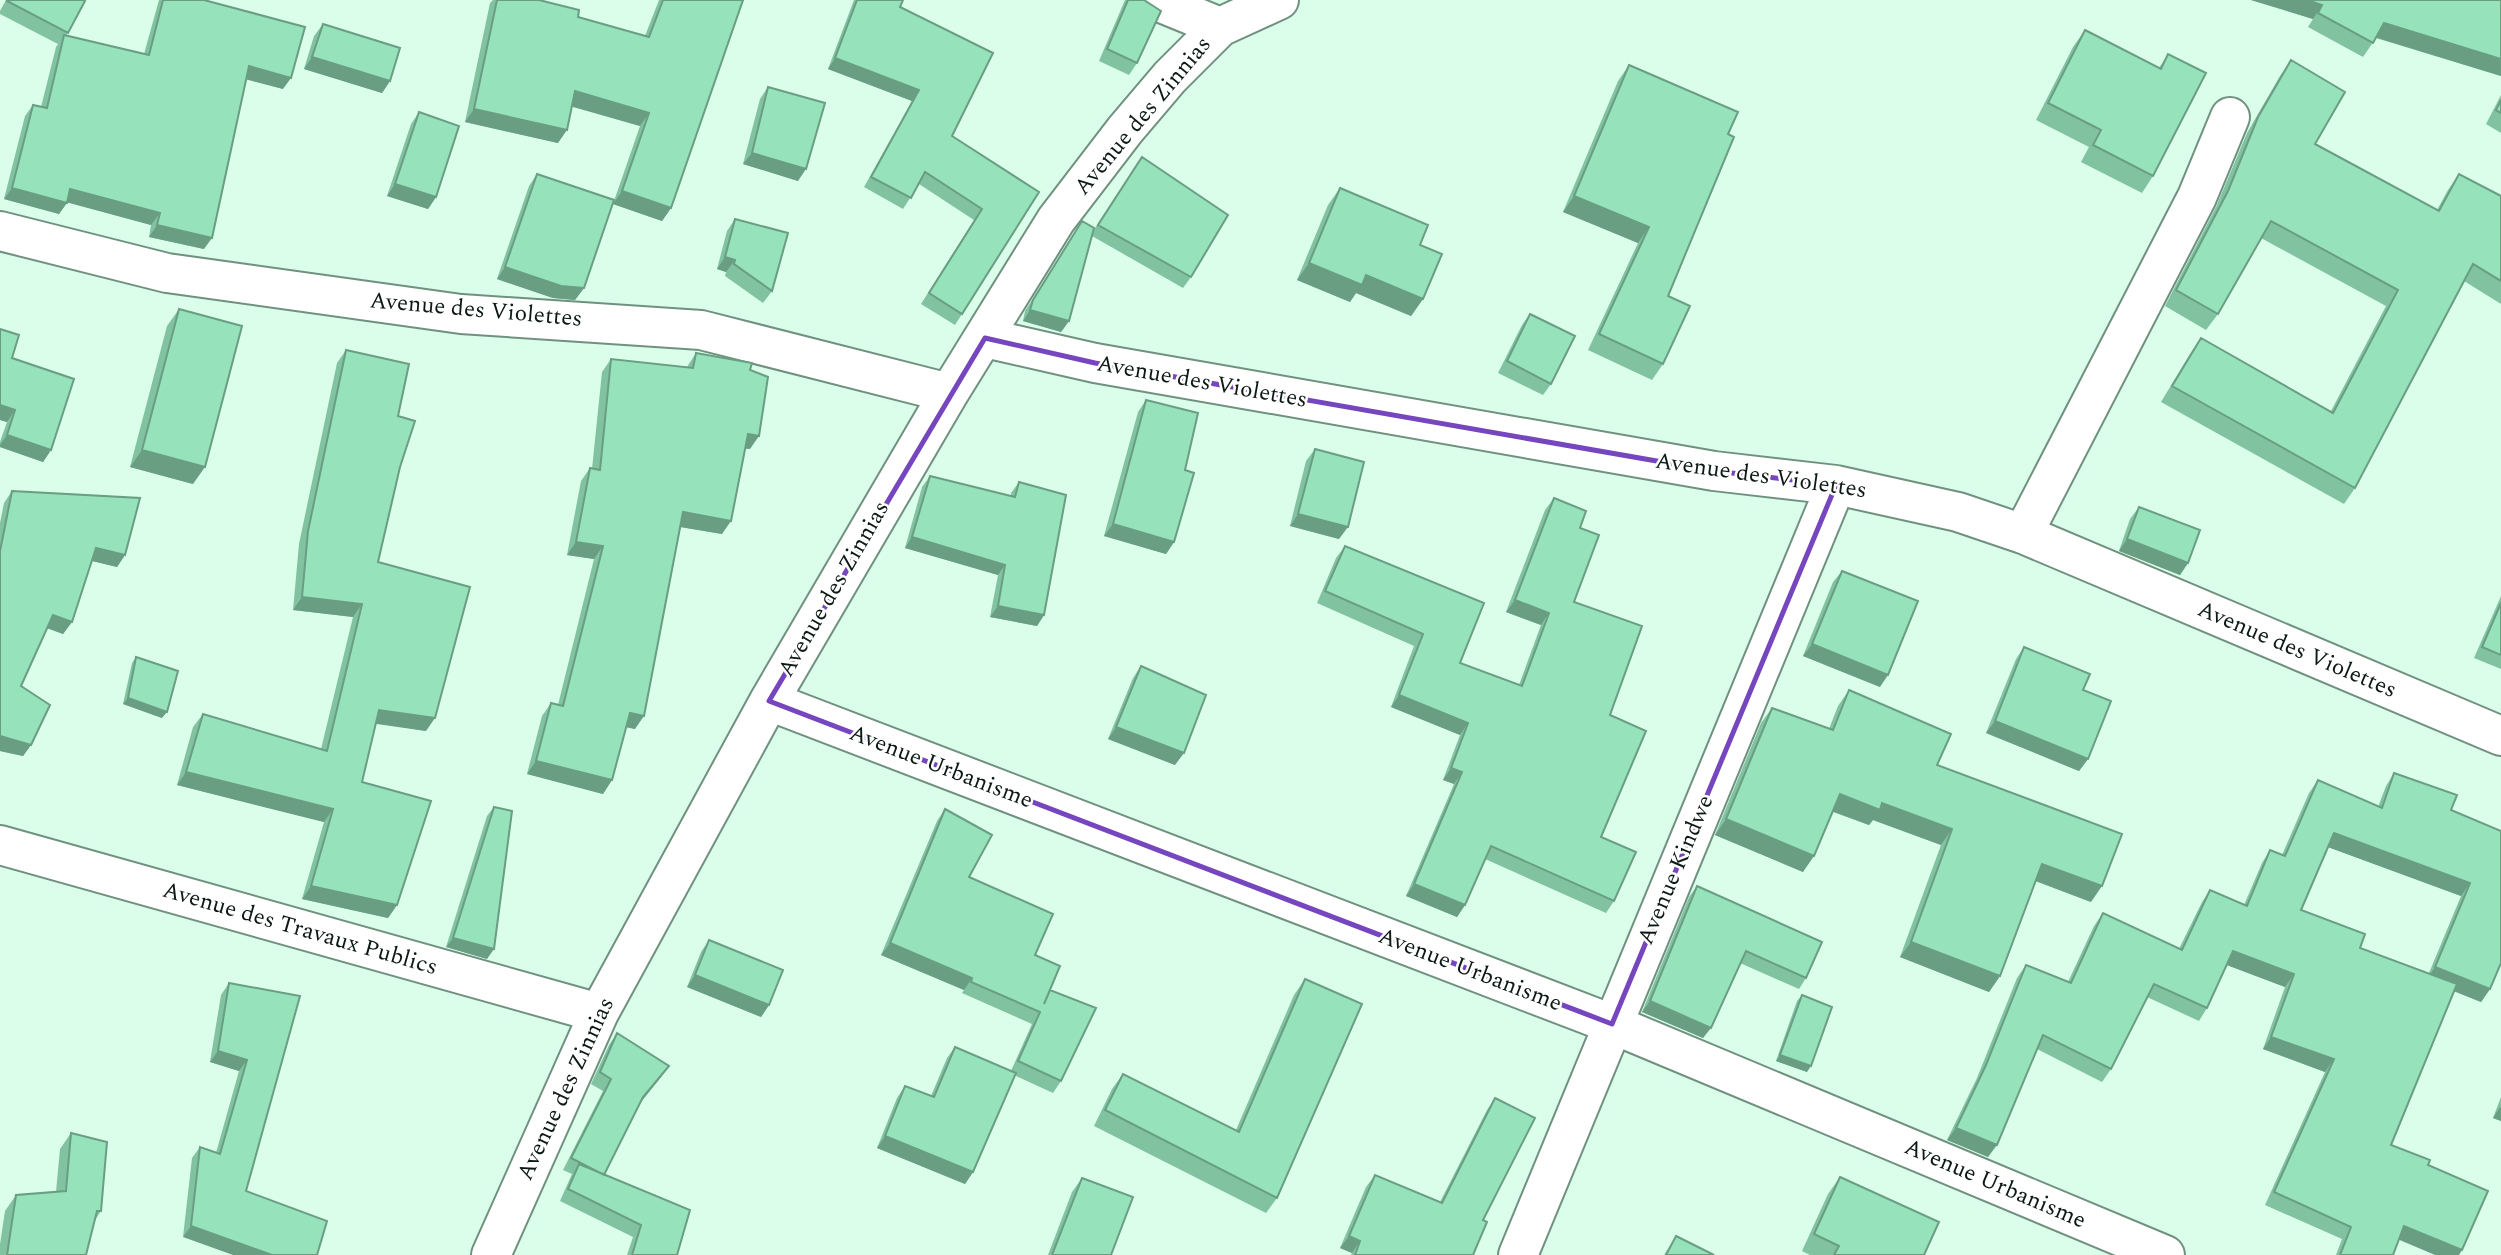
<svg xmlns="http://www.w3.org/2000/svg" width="2501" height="1255" font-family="Spectral,serif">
  <rect width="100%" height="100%" fill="#dafeea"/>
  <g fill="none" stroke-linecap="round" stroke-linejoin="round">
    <defs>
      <path id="minor" d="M1154 0 1220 27
        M0 231 167 273 461 314 701 330 949 393
        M985 338 1095 363 1714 471 1836 485 1958 512 2023 534 2501 736
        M2023 534 2197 197 2230 117
        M769 701 1612 1024 2165 1255
        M0 845 599 1013
        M491 1255 599 1013 769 701 949 393 1056 220 1125 130 1170 77 1220 27 1279 0
        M1518 1255 1836 485"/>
    </defs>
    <use href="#minor" stroke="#70917f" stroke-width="42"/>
    <use href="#minor" stroke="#fff" stroke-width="38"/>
  </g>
  <path fill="#81c2a1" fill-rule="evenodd" d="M6 0H83L66 36 144 54 159 0H204L283 89 247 79 204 249 149 237 151 225 67 202 59 214 4 199 25 116 33 105 41 107 56 47 58 44 0 14V11Z
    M493 0H539L578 17 645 36 659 0H744L742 4 671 208 662 221 613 204 640 126 572 106 558 143 465 122 490 3Z
    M854 0H903L900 7 952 136 1039 192 955 325 921 304 974 220 919 184 903 209 864 187 912 101 828 69Z
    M1125 0H1144L1137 63 1129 75 1099 61Z
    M2251 0H2501V76L2376 38 2363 57 2308 27 2313 19Z
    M323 24 390 81 382 93 304 69 314 36Z
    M2085 30 2159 68 2168 54 2153 176 2142 193 2081 162 2089 147 2036 120 2073 47Z
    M2291 60 2315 144 2437 210 2448 190 2459 174 2501 196V304L2464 281 2355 488 2344 504 2161 402 2190 354 2201 338 2331 411 2386 306 2261 238 2218 314 2206 330 2165 306 2216 207 2247 133 2280 76Z
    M1629 65 1728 134 1668 296 1663 364 1652 380 1588 350 1638 243 1563 212 1618 81Z
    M768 87 798 181 743 164 760 99Z
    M2501 95V133L2486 124Z
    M419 112 436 197 428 209 387 196 411 124Z
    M1142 157 1191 277 1183 288 1092 236 1069 321 1061 332 1023 321 1025 311 1082 221 1093 231Z
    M537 174 584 288 575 300 553 298 497 279 529 186Z
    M1340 188 1420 245 1423 299 1411 316 1356 293 1350 302 1297 280 1328 205Z
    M735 219 772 291 763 303 725 276 726 272 717 269 727 231Z
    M179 309 193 484 130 467 167 326Z
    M1530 314 1551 384 1543 395 1498 373 1522 325Z
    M0 329 51 450 43 462 0 447V442L7 422 0 420Z
    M346 350 398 416 400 467 378 562 426 731 376 723 362 782 397 905 388 918 302 899 324 822 177 785 193 727 203 714 321 749 353 617 293 610 299 544 337 363Z
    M696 353 750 370V449H745L722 534 681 527 635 729 626 727 612 780 603 794 527 774 542 716 551 703 558 705 594 559 567 555 581 481 590 468 592 469 602 372 611 359 687 367Z
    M1146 400 1185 470 1174 542 1166 554 1104 536 1138 412Z
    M1315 449 1339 539 1290 526 1306 461Z
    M930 476 1011 496V493L1019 482 1044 615 1037 626 990 617 998 575 905 548 922 487Z
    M12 491 125 555 117 567 92 561 72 622 63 634 47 628 21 686 31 745 23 756 0 751V523L4 503Z
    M1554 498 1580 528 1574 602 1610 715 1601 837 1614 901 1606 913 1485 859 1465 905 1457 917 1406 896 1454 784 1443 780 1460 735 1391 707 1414 646 1317 603 1336 558 1345 546 1460 663 1519 685 1541 625 1506 612 1545 510Z
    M2139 507 2188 563 2180 575 2119 551 2130 519Z
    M1842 571 1880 687 1803 656 1833 582Z
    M2501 596V669L2474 658Z
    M2024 647 2083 690 2088 759 2079 771 1986 733 2016 659Z
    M136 657 162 718 123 704 132 663Z
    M1141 666 1175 765 1108 739 1133 678Z
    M1849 690 1937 765 2091 902 2035 881 2000 976 1989 992 1900 957 1941 845 1873 820 1869 825 1833 812 1803 872 1715 835 1761 723 1772 708 1829 729 1838 706Z
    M2394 773 2451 810 2501 831 2490 989 2481 1002 2454 991 2391 1145 2399 1240 2393 1255H2336L2342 1239 2265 1205 2325 1072 2263 1049 2285 987 2227 965 2207 1008 2199 1021 2147 997 2111 1069 2102 1082 2037 1049 1988 1157 1947 1140 1977 1078 2017 978 2026 965 2068 982 2094 926 2103 913 2179 949 2202 902 2210 890 2244 905 2262 863 2270 850 2282 855 2309 793 2318 780 2378 807 2386 786ZM2328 847 2461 896 2429 973 2360 948 2301 910Z
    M494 807 487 959 446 947 487 816Z
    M945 809 969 877 1035 955 1049 992 1061 1081 1053 1093 1014 1075 973 1172 965 1184 877 1148 897 1098 905 1086 931 1096 947 1058 955 1047 1011 1071 1032 1024 962 993 964 990 881 955 937 821Z
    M1697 886 1806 978 1799 989 1740 963 1703 1038 1642 1012 1689 897Z
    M709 940 769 1005 761 1017 687 987 701 952Z
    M1305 979 1277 1198 1266 1213 1094 1126 1112 1089 1123 1074 1236 1130 1294 995Z
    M229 983 300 996 246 1191 183 1237 192 1158 200 1147 216 1153 239 1071 210 1062 221 995Z
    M1802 995 1807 1072 1776 1061 1797 1001Z
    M617 1033 661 1077 641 1102 604 1175 677 1255H627L633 1237 560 1201 572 1174 563 1170 603 1091 591 1084 609 1045Z
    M2501 1097V1121L2493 1118Z
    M1495 1098 1483 1220 1473 1255H1351L1352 1253 1340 1248 1366 1187 1375 1175 1440 1202 1487 1110Z
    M71 1133 101 1211 95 1220 86 1255H0V1244L5 1211 16 1195 56 1192 60 1149Z
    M1840 1177 1924 1255H1810L1802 1251 1828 1194Z
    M1082 1178 1111 1255H1048L1072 1192Z
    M1676 1236 1714 1255H1664Z"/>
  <path fill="#699e83" d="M2251 0H2307L2322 5 2313 19Z
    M2384 23 2501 59V76L2374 37Z
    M312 57 390 81 382 93 304 69Z
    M835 58 919 90 912 101 828 69Z
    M249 66 291 78 283 89 241 78Z
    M575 91 649 113 640 126 566 105Z
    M474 109 567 130 558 143 465 122Z
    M752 153 806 169 798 181 743 164Z
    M395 184 436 197 428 209 387 196Z
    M12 188 67 203 59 214 4 199Z
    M70 189 160 213 151 225 62 201Z
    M622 191 671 208 662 221 613 204Z
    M1574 196 1649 227 1638 243 1563 212Z
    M157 225 212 238 204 249 149 237Z
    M725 257 735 260 726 272 717 269Z
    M1309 263 1366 275 1423 299 1411 316 1356 293 1350 302 1297 280Z
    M505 267 584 288 575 300 553 298 497 279Z
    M1030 310 1069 321 1061 332 1023 321Z
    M0 405 15 410 7 422 0 420Z
    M748 434 759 436 750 449 738 447Z
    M7 435 51 450 43 462 0 447V445Z
    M142 450 205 467 193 484 130 467Z
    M683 512 731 521 722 534 674 526Z
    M1298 514 1348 527 1339 539 1290 526Z
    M1113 524 1174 542 1166 554 1104 536Z
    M912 537 1005 565 998 575 905 548Z
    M2127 539 2188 563 2180 575 2119 551Z
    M576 542 603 546 594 559 567 555Z
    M96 548 125 555 117 567 88 560Z
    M302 597 362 604 353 617 293 610Z
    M1515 600 1549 613 1541 625 1506 612Z
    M998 606 1044 615 1037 626 990 617Z
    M53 615 72 622 63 634 44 627Z
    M1812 644 1888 675 1880 687 1803 656Z
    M1399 695 1468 723 1460 735 1391 707Z
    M128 698 167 712 162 718 123 704Z
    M379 710 435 718 426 731 370 723Z
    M630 713 644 716 635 729 621 726Z
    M1995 721 2088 759 2079 771 1986 733Z
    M1116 727 1184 753 1175 765 1108 739Z
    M0 736 31 745 23 756 0 751Z
    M536 761 612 780 603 794 527 774Z
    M1451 768 1462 772 1454 784 1443 780Z
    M186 772 333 809 324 822 177 785Z
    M1840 794 1882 803 1952 829 1941 845 1873 820 1869 825 1829 810Z
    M1726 819 1814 856 1803 872 1715 835Z
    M2334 833 2470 883 2461 896 2325 846Z
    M2042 864 2102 886 2091 902 2031 879Z
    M1414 884 1465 905 1457 917 1406 896Z
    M311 886 397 905 388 918 302 899Z
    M453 938 494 949 487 959 446 947Z
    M1911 942 2000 976 1989 992 1900 957Z
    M890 943 972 978 964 990 881 955Z
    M2233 951 2294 974 2285 987 2224 964Z
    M2435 967 2490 989 2481 1002 2426 980Z
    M695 975 769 1005 761 1017 687 987Z
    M1650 1001 1711 1028 1703 1038 1642 1012Z
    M2271 1037 2334 1059 2325 1072 2263 1049Z
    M218 1051 247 1060 239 1071 210 1062Z
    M1780 1055 1811 1066 1807 1072 1776 1061Z
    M669 1066 661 1077 635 1109 643 1097Z
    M2500 1107 2501 1108V1121L2493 1118Z
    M1956 1128 1997 1145 1988 1157 1947 1140Z
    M885 1136 973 1172 965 1184 877 1148Z
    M191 1226 272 1255H233L183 1237Z
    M2404 1226 2462 1250 2459 1255H2435L2395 1238Z
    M1349 1236 1360 1241 1352 1253 1340 1248Z"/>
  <path fill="#96e2bb" stroke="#699e83" stroke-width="2" d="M8 0H83L85 1 68 33 7 1Z
    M163 0H204L305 27 291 78 249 66 212 238 157 225 160 213 70 189 67 203 12 188 33 105 47 108 64 35 149 55Z
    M497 0H539L579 10 578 17 649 37 663 0H743L671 208 622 191 649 113 575 91 567 130 474 109Z
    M857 0H903L900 7 993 53 952 136 1039 192 962 314 929 293 982 209 925 172 911 198 871 177 919 90 835 58Z
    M1128 0H1144L1161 11 1137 63 1107 49Z
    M2307 0H2501V59L2384 23 2373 43 2318 13 2322 5Z
    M323 24 400 48 390 81 312 57Z
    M2085 30 2161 69 2168 54 2206 73 2153 176 2093 145 2101 130 2048 103Z
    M2291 60 2345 92 2315 144 2439 211 2459 174 2501 196V281L2473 264 2355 488 2172 386 2201 338 2333 413 2398 290 2271 221 2218 314 2176 290 2228 191 2258 117Z
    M1629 65 1738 112 1728 134 1734 137 1668 296 1690 306 1663 364 1599 334 1649 227 1574 196Z
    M768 87 825 103 806 169 752 153Z
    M2501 100V113L2496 110Z
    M419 112 459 126 436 197 395 184Z
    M1142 157 1228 215 1191 277 1098 225Z
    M537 174 614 200 584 288 561 286 505 267Z
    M1340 188 1428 225 1420 245 1442 254 1423 299 1366 275 1362 285 1309 263Z
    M735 219 788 233 772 291 734 264 735 260 725 257Z
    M1082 221 1094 228 1069 321 1030 310 1033 300Z
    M179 309 242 326 205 467 142 450Z
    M1530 314 1575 336 1551 384 1507 361Z
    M0 329 19 335 12 358 74 379 51 450 7 435 15 410 0 405Z
    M346 350 409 364 398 416 415 421 400 467 378 562 470 587 435 718 379 710 362 782 431 801 397 905 311 886 333 809 186 772 203 714 327 751 362 604 302 597 308 531Z
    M696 353 752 363 750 370 768 377 759 436 748 434 731 521 683 512 644 716 630 713 612 780 536 761 551 703 563 706 603 546 576 542 590 468 600 470 611 359 693 368Z
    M1146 400 1198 413 1185 470 1194 473 1174 542 1113 524Z
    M1315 449 1364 462 1348 527 1298 514Z
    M930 476 1015 497 1019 482 1066 495 1044 615 998 606 1005 565 912 537Z
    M12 491 140 498 125 555 96 548 72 622 53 615 21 686 50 705 31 745 0 736V551Z
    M1554 498 1586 511 1580 528 1599 535 1574 602 1642 626 1610 715 1646 731 1601 837 1636 852 1614 901 1491 846 1465 905 1414 884 1462 772 1451 768 1468 723 1399 695 1423 634 1325 591 1345 546 1484 603 1460 663 1522 686 1549 613 1515 600Z
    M2139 507 2200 530 2188 563 2127 539Z
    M1842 571 1918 601 1888 675 1812 644Z
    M2501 603V655L2482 647Z
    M2024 647 2090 674 2083 690 2111 701 2088 759 1995 721Z
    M136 657 178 671 167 712 128 698Z
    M1141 666 1206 695 1184 753 1116 727Z
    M1849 690 1951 734 1937 765 2122 834 2102 886 2042 864 2000 976 1911 942 1952 829 1882 803 1880 810 1840 794 1814 856 1726 819 1772 708 1833 730Z
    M2394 773 2457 795 2451 810 2501 831V963L2490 989 2435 967 2470 883 2334 833 2301 910 2365 934 2360 948 2457 984 2391 1145 2430 1160 2428 1165 2488 1191 2462 1250 2404 1226 2393 1255H2340L2351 1227 2274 1192 2334 1059 2271 1037 2294 974 2233 951 2207 1008 2154 984 2111 1069 2043 1035 1997 1145 1956 1128 1986 1065 2026 965 2071 983 2103 913 2182 950 2210 890 2247 906 2270 850 2285 856 2318 780 2382 808Z
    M494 807 512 811 494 949 453 938Z
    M945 809 992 835 969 877 1053 914 1035 955 1060 966 1044 1004 1050 990 1096 1008 1061 1081 1018 1061 1040 1012 971 982 972 978 890 943Z
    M1697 886 1822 942 1806 978 1746 951 1711 1028 1650 1001Z
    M709 940 783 970 769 1005 695 975Z
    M1305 979 1362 1004 1277 1198 1105 1110 1123 1074 1239 1132Z
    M229 983 300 996 246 1191 327 1221 317 1255H272L191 1226 200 1147 220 1154 247 1060 218 1051Z
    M1802 995 1832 1007 1811 1066 1780 1055Z
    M617 1033 669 1066 643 1097 604 1175 571 1158 611 1079 600 1072Z
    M955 1047 1016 1073 973 1172 885 1136 905 1086 934 1097Z
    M1495 1098 1535 1118 1483 1220 1487 1222 1473 1255H1355L1360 1241 1349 1236 1375 1175 1442 1203Z
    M71 1133 107 1142 101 1211H97L86 1255H7L16 1195 66 1191Z
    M579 1164 690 1210 677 1255H632L641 1225 568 1189Z
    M1840 1177 1939 1222 1924 1255H1834L1839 1246 1814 1234Z
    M1082 1178 1133 1197 1111 1255H1052Z
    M1676 1236 1714 1255H1666Z"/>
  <path fill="none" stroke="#7646be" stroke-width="5" stroke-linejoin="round" d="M985 338 1095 363 1714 471 1836 485 1612 1024 769 701Z"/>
  <g text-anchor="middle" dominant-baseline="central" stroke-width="5" stroke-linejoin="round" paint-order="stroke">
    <g font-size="23" fill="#0d1a14" stroke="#fff">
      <text transform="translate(1143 116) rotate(-50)">Avenue des Zinnias</text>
      <text transform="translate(476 310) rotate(5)">Avenue des Violettes</text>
      <text transform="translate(1202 382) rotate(10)">Avenue des Violettes</text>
      <text transform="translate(1761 476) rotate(8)">Avenue des Violettes</text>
      <text transform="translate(834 589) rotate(-60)">Avenue des Zinnias</text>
      <text transform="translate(2297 650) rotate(23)">Avenue des Violettes</text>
      <text transform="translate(941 767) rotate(21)">Avenue Urbanisme</text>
      <text transform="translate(1676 870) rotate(-67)">Avenue Kindwe</text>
      <text transform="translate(300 929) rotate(16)">Avenue des Travaux Publics</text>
      <text transform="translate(1470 970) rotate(21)">Avenue Urbanisme</text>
      <text transform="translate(566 1089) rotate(-65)">Avenue des Zinnias</text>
      <text transform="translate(1995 1184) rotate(23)">Avenue Urbanisme</text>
    </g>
  </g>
</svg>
